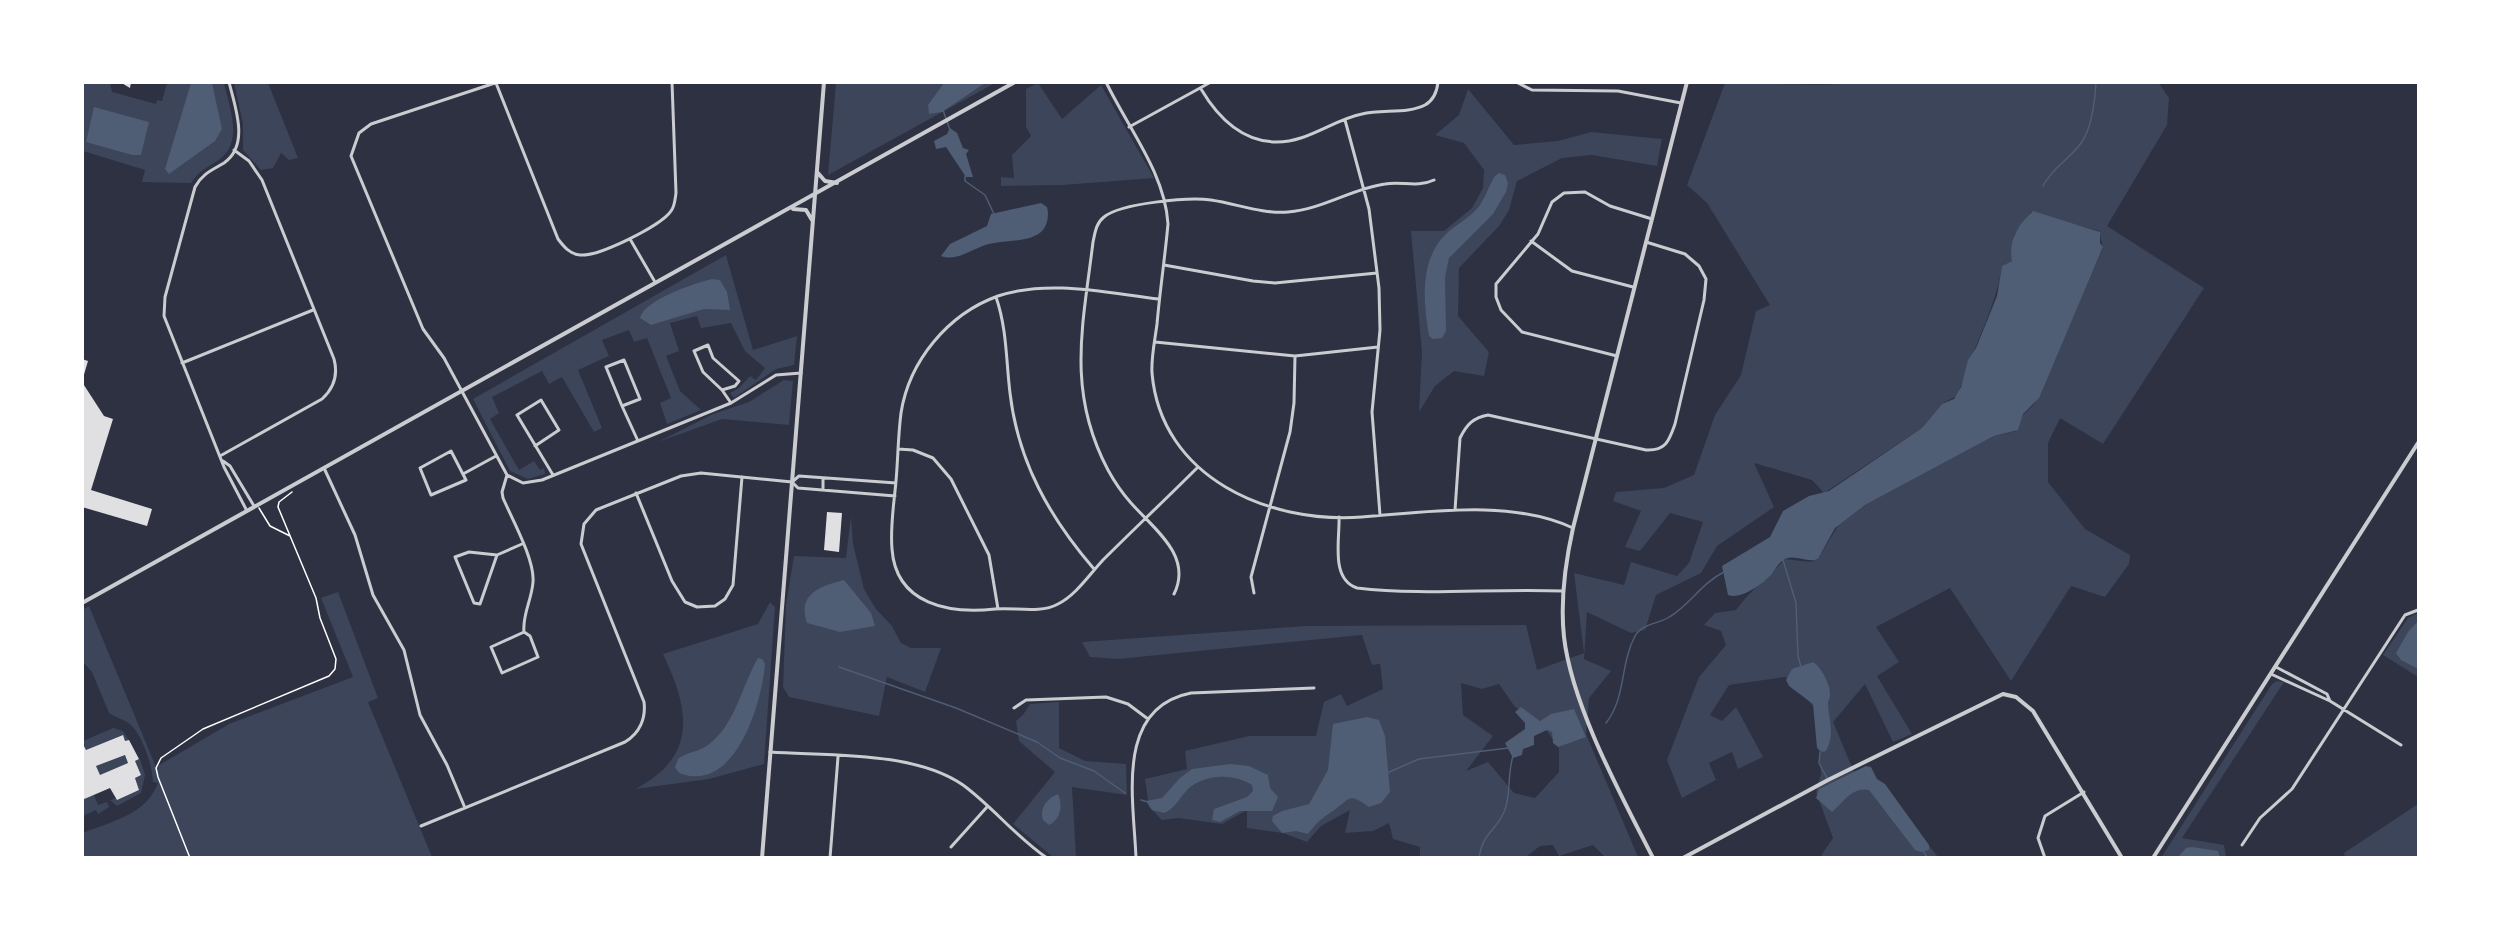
<svg xmlns="http://www.w3.org/2000/svg" width="2501" height="940" font-family="Commissioner,sans-serif">
  <rect width="100%" height="100%" fill="#2d3142"/>
  <path fill="#3c4559" fill-rule="evenodd" d="M1865 82H2158L2169 98 2167 125 2107 226 2204 288 2103 444 2060 418 2048 443V482L2085 529 2130 555 2129 564 2105 597 2071 586 2011 681 1950 588 1876 627 1899 662 1877 676 1912 734 1893 742 1865 684 1833 722 1854 772 1866 766 1938 857H1822V854L1833 838 1816 792 1821 774 1814 707 1786 677 1729 685 1710 715 1722 721 1736 707 1763 757 1738 769 1732 752 1709 763 1716 780 1682 798 1667 760 1699 677 1726 645 1721 631 1704 625 1715 613 1736 610C1750 590 1769 577 1785 559L1810 562 1818 559 1839 524 1865 505 1994 436 2016 431 2021 417 2035 403 2103 248 2099 231 2031 212 2014 235 2012 261 2002 266C1995 312 1971 350 1958 395L1942 404 1922 428 1824 493 1812 480 1754 463 1774 507 1717 546 1701 573 1656 595 1645 630 1631 633 1587 612 1584 659 1611 671 1589 698 1586 734 1638 857H1605L1593 845 1559 856 1553 845 1540 846 1526 857H1420V847L1393 839 1389 823 1373 831 1345 833 1350 810 1321 826 1307 842 1283 833 1247 828V810L1222 824 1179 818 1162 820 1149 807 1145 779 1187 769 1185 751 1249 736H1316L1324 702 1341 694 1347 706 1383 689 1380 664 1372 665 1362 635 1118 659 1090 657 1082 642 1306 626 1526 625 1537 670 1584 653 1574 573 1624 585 1631 562 1677 576 1689 563 1703 522 1670 513 1640 551 1625 547 1641 511 1613 501 1616 492 1664 488 1694 475 1715 415 1741 375 1756 311 1770 305 1707 203 1687 185 1725 83C1772 83 1817 87 1865 82ZM1461 683 1482 689 1499 684 1515 707 1540 721 1559 748V772L1535 798 1514 793 1488 762 1466 771 1493 736 1463 715Z
    M84 83H110L112 92 156 104 157 100 162 101 167 83H224C229 106 244 141 220 159 209 167 199 170 191 183L142 182 145 170 83 151Z
    M234 83H268L298 158 289 160 281 153 273 168 261 170 243 150V124Z
    M836 83H995L828 175Z
    M1038 83 1062 119 1101 85 1154 178 1063 185 1001 186V177L1014 178 1012 155 1031 136 1026 127V89Z
    M1468 89 1514 145 1558 141 1591 132 1662 139 1657 166 1592 155 1562 158 1517 181 1509 210 1499 226 1459 268 1458 316 1489 352 1484 376 1454 371 1435 386 1419 412 1422 352 1411 231H1444L1472 208 1483 188 1484 170 1464 143 1435 135 1459 115Z
    M726 255 753 350 797 336 794 365 776 369 734 398 730 393 739 388 750 376 756 380 765 368 745 351 731 323 701 328 697 316 670 323 679 351 666 356 680 391 701 410 667 424 660 403 671 398 647 338 634 342 629 330 602 340 609 356 578 370 602 428 594 432 562 377 549 384 542 371 492 397 499 413 490 419 519 470 534 461 540 470 544 468 545 474 528 479 510 471 473 399Z
    M784 380 793 381 789 425 722 419 658 442 713 414 749 402Z
    M851 516 853 544 864 589 876 609 892 626 901 643 911 648H941L925 692 887 677 879 716 789 697 783 687 786 605 794 556 846 558Z
    M338 592 378 698 368 702 432 857H83V833C112 821 146 815 158 783L153 782C152 765 143 736 130 724 124 719 116 718 109 713L92 672 83 662 82 610 89 606 156 767 229 724 353 677 321 598Z
    M770 602 775 607 764 764 709 779 635 789C699 756 689 709 663 654L758 624Z
    M2418 613V677L2383 655 2408 618Z
    M2277 681 2284 682 2182 838 2224 845 2226 857 2161 858 2272 684Z
    M1059 702V748L1085 761 1126 764 1127 795 1072 787 1076 857H1053L1013 824 1055 772 1019 741 1016 721 1023 715 1030 704Z
    M113 728 123 731 129 740 125 741 122 735 86 750 83 741Z
    M125 755 128 763 100 775 96 766Z
    M140 759 145 775 141 793 117 806 110 800 139 790 135 778V761Z
    M94 795 98 805 107 802 109 807 98 814 96 810 83 816V800Z
    M2418 804V857H2345L2344 853Z"/>
  <path fill="#4f5d75" d="M191 83H212L222 129 215 141 169 174 165 169Z
    M944 83V82L985 83 942 112 929 114 928 105Z
    M94 107 149 122 141 155H132L86 142Z
    M950 128 957 133 963 148 969 150 966 154 973 177H966L946 147 936 149 934 141 947 134Z
    M1499 173 1505 175 1508 183 1506 192 1493 214 1449 258 1445 277 1446 331 1442 338 1433 339 1429 336C1423 301 1419 258 1448 232 1459 223 1472 216 1480 205 1486 196 1489 185 1495 176Z
    M1041 203 1047 207C1049 214 1048 224 1043 230 1031 243 1006 240 989 244 973 248 957 262 941 256L950 244 987 226 991 214Z
    M2033 211 2100 232V243L2103 247 2039 398 2023 414 2018 430 1994 436 1865 505 1835 528 1818 559C1806 564 1793 552 1782 561 1777 565 1774 572 1770 576 1761 585 1740 600 1728 595L1722 566 1770 537 1783 511 1809 496 1829 491 1922 428 1942 404 1954 399 1961 387 1968 360 1976 348 1997 296 2002 266 2012 261C2008 240 2018 225 2033 211Z
    M712 279 720 280 727 292 730 310 704 309 651 325 640 318C644 300 695 283 712 279Z
    M844 580 871 613 875 626 840 632 807 623C797 594 820 586 844 580Z
    M2418 621V669L2401 660 2396 653 2408 632Z
    M758 658 762 659 765 664C762 703 735 795 679 773L675 767 678 759C687 752 698 752 708 745 736 724 741 687 758 658Z
    M1813 662C1821 667 1831 685 1830 695 1830 701 1828 698 1828 704 1829 722 1835 733 1826 751L1822 752 1817 748 1813 704 1789 686 1786 680 1792 669Z
    M1521 707 1540 721 1551 714 1574 709 1586 737 1558 747 1553 743 1552 732 1547 730 1534 736V745L1523 749 1522 755 1513 758 1505 743 1525 729V723L1515 712Z
    M1367 717 1379 720 1385 736 1390 792 1381 803 1369 807C1348 792 1351 798 1333 811 1322 818 1316 823 1308 834L1296 831 1282 833 1272 821 1273 816 1282 811 1309 804 1328 770 1333 724Z
    M1230 764 1249 766 1268 775 1270 788 1278 797 1272 811H1240L1220 822 1212 820 1214 809 1247 797 1253 791 1252 785C1233 773 1205 774 1188 789 1180 797 1175 809 1164 813L1152 810 1146 801 1162 798 1180 778 1192 769Z
    M1866 766 1871 767 1877 779 1885 784 1929 845V850L1921 852 1915 850 1869 790C1852 786 1843 803 1832 812L1816 798 1819 789Z
    M1058 794C1063 804 1061 820 1049 825L1043 820C1039 809 1047 798 1058 794Z
    M2192 847 2218 851 2220 857H2178L2186 848Z"/>
  <g fill="none" stroke-linecap="round" stroke-linejoin="round">
    <path stroke="#4f5d75" stroke-width="1.5" d="M943 110 950 130
      M965 176V181L985 195 994 214
      M2043 186C2052 168 2070 159 2081 143 2092 128 2095 100 2096 82
      M1783 560 1796 603 1798 656 1801 667
      M839 667 956 708 1037 742 1060 758 1094 771 1125 793
      M1606 723C1626 698 1620 664 1635 636 1642 623 1660 624 1671 616 1691 603 1702 583 1724 572
      M1820 753 1819 763 1827 778
      M1387 773 1419 759 1508 748
      M1141 800 1148 802
      M1923 851 1928 858
      M1479 858C1483 832 1496 831 1504 812 1511 798 1507 775 1513 756"/>
  </g>
  <path fill="#e0e0e3" fill-rule="evenodd" d="M120 82H131L130 88Z
    M82 359 88 361 83 378H82Z
    M82 382 104 416 113 419 91 490 152 509 147 526 82 507Z
    M827 512 842 513 839 552 824 550Z
    M123 735 125 741 129 740 139 759 135 761 141 775 135 778 139 790 117 800 110 788 82 800V742L86 750ZM125 755 128 763 100 775 96 766Z"/>
  <g fill="none" stroke-linecap="round" stroke-linejoin="round">
    <path stroke="#fff" stroke-width="1.5" d="M259 508 270 526 290 536
      M190 858 158 777 156 768 161 758 203 729 329 676 335 669 336 659 320 618 316 598 278 507 279 502 292 492"/>
    <path stroke="#caccd0" stroke-width="3" d="M229 82C235 107 250 145 224 163 212 170 202 174 195 187L165 297 164 316 224 467 247 511
      M498 82 371 124 359 133 351 156 423 329 444 358 507 475 523 483 542 480 731 403 776 375 801 373
      M1106 82C1128 128 1165 173 1168 224 1165 257 1160 290 1157 324 1155 340 1151 357 1152 373 1161 478 1269 524 1362 517 1428 512 1511 499 1573 528
      M1516 82 1532 90 1618 91 1681 103
      M496 83 558 239C564 247 570 254 580 255 598 257 661 226 671 211 675 206 675 199 676 193L672 82
      M1201 89C1217 116 1241 141 1275 142 1307 143 1332 120 1362 114 1381 109 1408 114 1425 105 1434 100 1437 92 1438 82
      M1345 120 1369 209 1379 288 1380 330 1372 412 1380 515
      M1129 127 1211 82
      M630 239 655 282
      M1531 241 1572 271 1633 287
      M1164 265 1253 281 1275 283 1377 273
      M996 297C1007 329 1006 360 1010 393 1018 462 1050 518 1094 569
      M1159 299C1107 293 1049 279 998 296 948 314 909 361 901 413 898 436 898 459 896 481 894 504 890 526 892 549 896 605 950 614 995 609 1014 607 1040 614 1058 604 1076 595 1089 575 1103 560 1134 529 1166 499 1197 468
      M1155 342 1295 356 1378 347
      M708 345 713 358 739 381 735 386 722 390 703 372 694 351Z
      M1617 356 1522 332 1501 310 1496 297V284L1538 234 1552 202 1564 193 1585 192 1610 206 1652 219
      M624 360 640 399 622 406 606 367Z
      M182 363 313 310
      M722 390 731 403
      M622 406 638 441
      M535 446 559 430 541 400 517 415 553 475
      M898 449 913 450 933 458 951 479 989 555 998 609
      M451 451 466 480 431 495 420 468Z
      M220 456 322 399C334 388 338 374 334 359L262 180 249 161 234 150
      M223 461 230 466 254 506
      M324 468 355 535 373 595 404 650 420 715 447 765 465 808
      M463 474 496 456
      M507 475 502 492 503 498C512 519 535 560 533 582 532 599 522 615 524 632
      M792 482 798 488 895 496
      M792 482 799 476 896 483
      M823 490V478
      M636 493 672 581 685 602 697 607 715 606 725 599 733 585 742 477
      M1455 510 1460 438C1467 424 1473 418 1488 415L1646 450C1666 451 1669 441 1675 424L1704 300 1706 279 1699 266 1685 254 1646 242
      M1339 517C1340 539 1330 579 1357 588 1425 596 1494 588 1563 591
      M469 552 497 555 480 604 474 603 455 557Z
      M497 555 522 544
      M1254 593 1251 577 1290 432 1294 403 1295 356
      M1174 594C1193 556 1154 529 1131 503 1123 494 1114 481 1108 470 1066 391 1083 325 1093 242 1095 233 1096 223 1104 217 1121 203 1189 197 1211 200 1238 204 1261 214 1288 212 1323 209 1351 189 1385 184 1402 181 1417 188 1434 180
      M524 632 530 636 538 657 502 673 491 647Z
      M2276 667 2327 694 2330 701
      M2271 674 2330 701 2401 745
      M1014 708 1026 700 1106 697 1128 704 1148 719
      M770 752C829 756 914 751 963 785 993 807 1016 837 1047 858
      M421 826 625 742C640 733 646 718 644 702L581 544 584 524 596 510 681 476 701 473 792 482
      M2242 845 2260 818 2292 789 2405 615 2418 610
      M951 847 987 807
      M830 858 838 757
      M1136 858C1134 801 1114 708 1191 693L1314 688
      M2045 858 2038 838 2045 816 2084 792"/>
    <path stroke="#caccd0" stroke-width="4" d="M817 172 825 181 837 183
      M793 209 806 210 812 220
      M82 603 1015 82
      M762 858 824 82
      M1653 858C1621 795 1572 706 1564 637 1560 600 1565 564 1573 528L1687 82
      M1683 858 1828 780 2003 694 2016 697 2033 711 2122 858
      M2153 858 2418 443"/>
  </g>
  <rect width="2501" height="940" fill="none" stroke="#ffffff" stroke-width="168"/>
</svg>
